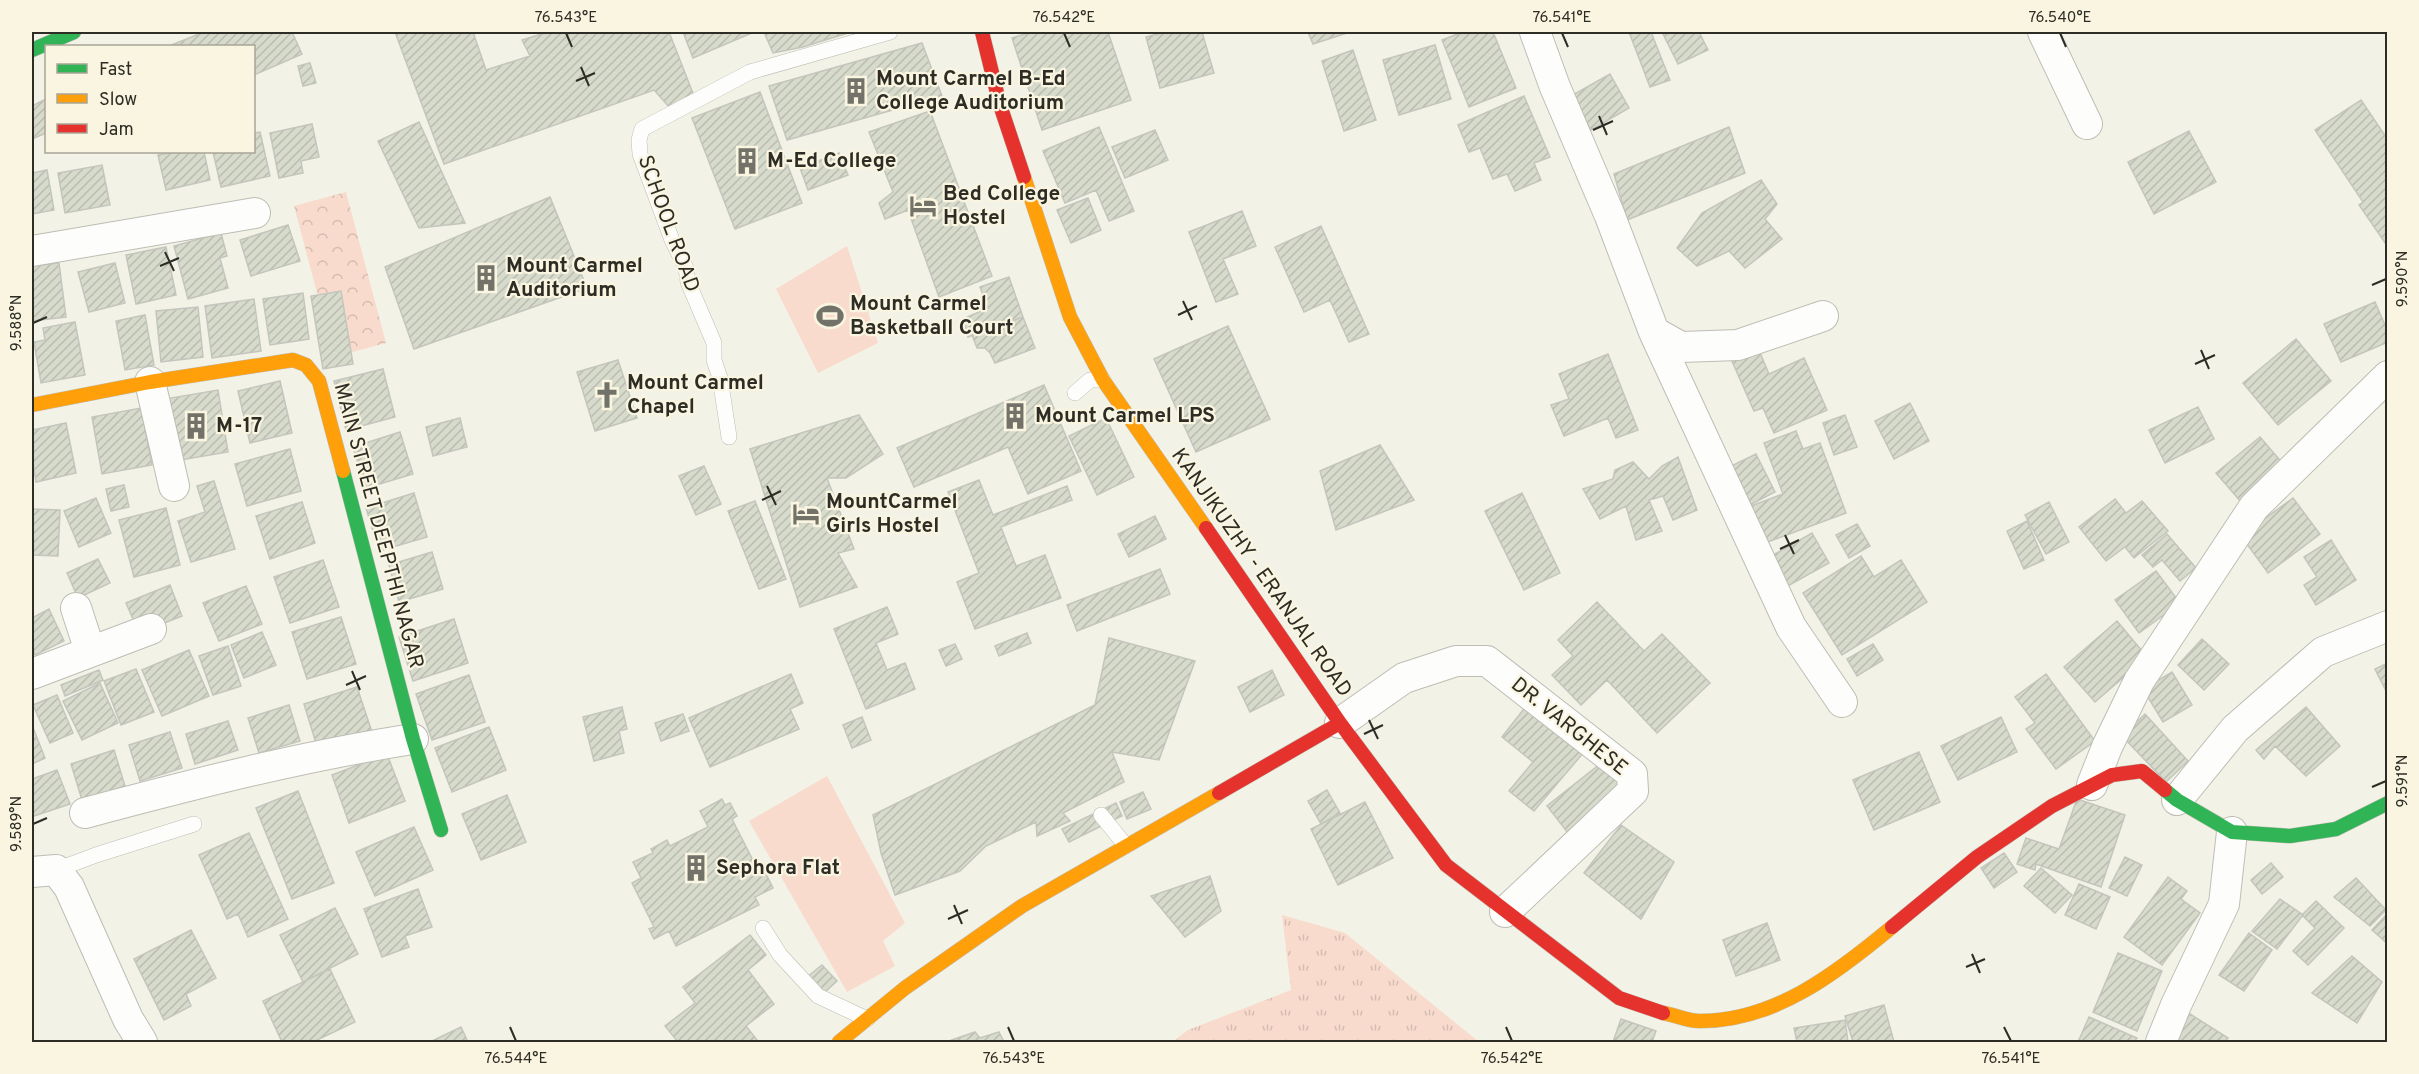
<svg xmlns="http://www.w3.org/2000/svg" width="2419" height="1074" font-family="Overpass,sans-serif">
  <defs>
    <pattern id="grass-tufts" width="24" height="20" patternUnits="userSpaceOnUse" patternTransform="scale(1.5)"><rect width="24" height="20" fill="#f8dbcd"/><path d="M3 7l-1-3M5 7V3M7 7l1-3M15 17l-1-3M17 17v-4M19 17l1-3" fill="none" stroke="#d5bcb0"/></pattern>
    <pattern id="park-crowns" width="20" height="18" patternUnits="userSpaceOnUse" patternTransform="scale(1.5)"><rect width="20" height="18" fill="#f8dbcd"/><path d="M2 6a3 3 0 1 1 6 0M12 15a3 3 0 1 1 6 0" fill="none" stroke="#d5bcb0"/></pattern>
    <pattern id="building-hatch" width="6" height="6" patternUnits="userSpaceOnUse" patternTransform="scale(1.5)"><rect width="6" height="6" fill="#d7dbcc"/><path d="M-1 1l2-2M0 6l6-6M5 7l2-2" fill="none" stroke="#b9bcaf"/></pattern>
  </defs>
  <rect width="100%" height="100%" fill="#f3f2e7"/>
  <path fill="url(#grass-tufts)" d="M1282 915 1345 933 1479 1042H1172L1188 1030 1291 990Z"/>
  <path fill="url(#park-crowns)" d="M346 192 386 343 334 357 294 206Z"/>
  <path fill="#f8dbcd" d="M847 246 878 343 818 373 776 289Z
    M827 776 905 923 883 941 895 966 847 992 749 821Z"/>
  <path fill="url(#building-hatch)" stroke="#c4c5bd" stroke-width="1.5" d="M204 32H292L302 54 254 75V46H169Z
    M395 32H473L486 70 530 56 522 40 548 32H669L694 96 671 109 654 90 444 164Z
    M683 32H754L693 58Z
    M764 32H851L803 47 773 53Z
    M1031 32H1108L1131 100 1042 130 1012 38Z
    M1165 32H1202L1214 73 1160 88 1146 37Z
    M1308 32H1350L1313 44Z
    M1463 32H1493L1516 88 1469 107 1442 40Z
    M1629 32H1651L1670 80 1650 87Z
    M1662 32H1699L1708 50 1678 64Z
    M922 43 942 96 787 140 769 86Z
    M1435 45 1451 99 1399 115 1383 60Z
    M1353 50 1376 120 1344 131 1322 61Z
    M310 63 316 83 303 86 298 66Z
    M1610 74 1629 108 1591 130 1571 96Z
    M760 92 802 203 735 229 692 118Z
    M1524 96 1550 157 1534 163 1541 180 1515 191 1507 174 1493 179 1480 148 1469 152 1458 125Z
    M46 99V133L32 139V106Z
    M2361 100 2388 140V247L2359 205 2363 202 2315 130Z
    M930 111 992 276 939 297 908 210 885 219 879 203 893 192 869 132Z
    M419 122 465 223 419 228 378 141Z
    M312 124 319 157 301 161 303 173 279 178 270 133Z
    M1099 127 1134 211 1109 221 1096 190 1065 203 1043 151Z
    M1729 127 1745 173 1627 220 1614 174Z
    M1155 130 1168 160 1125 178 1112 147Z
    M2189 131 2216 182 2154 214 2128 162Z
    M260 132 270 176 221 187 213 152H254V133Z
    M174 152H204L210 180 166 190 158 155Z
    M839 153 848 175 808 190 800 168Z
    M102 165 110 205 65 213 58 173Z
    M47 170 54 210 32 214V173Z
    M1761 180 1777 204 1765 219 1782 239 1745 268 1729 251 1697 266 1677 248 1702 213Z
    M550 197 587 288 414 349 385 267Z
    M1088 198 1101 230 1071 243 1057 210Z
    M1242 211 1256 246 1223 259 1238 294 1216 302 1189 232Z
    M288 225 300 261 251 276 240 240Z
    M1321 226 1369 334 1349 342 1330 300 1304 312 1275 247Z
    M221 233 227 256 220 258 228 288 188 299 174 246Z
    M166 247 176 295 136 304 126 255Z
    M59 263 66 317 32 321V266Z
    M115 263 125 303 89 312 78 272Z
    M1009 277 1023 317 968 337 963 319 988 308 980 287Z
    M341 291 353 364 323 369 311 296Z
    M303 293 309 339 270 345 263 299Z
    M254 299 261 351 212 358 205 306Z
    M2375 302 2388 332V342L2341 362 2324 324Z
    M198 307 203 357 161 362 156 311Z
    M145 315 154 365 125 370 116 321Z
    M1023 317 1035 348 995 363 990 353 985 348H977L972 335Z
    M75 322 85 375 41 383 34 342 45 340 43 328Z
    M1228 326 1270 419 1196 452 1154 359Z
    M2296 339 2331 381 2278 425 2243 383Z
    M1758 348 1769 374 1804 358 1827 410 1774 433 1763 408 1754 411 1731 359Z
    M1608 354 1638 430 1616 438 1608 418 1564 436 1551 405 1569 399 1559 374Z
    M618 360 637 418 595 431 577 372Z
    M383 369 395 417 346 430 334 381Z
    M280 381 292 433 250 443 238 391Z
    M1044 385 1081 471 1028 494 1008 447 914 487 897 448Z
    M218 390 228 452 175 461 165 399Z
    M1910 403 1929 441 1894 459 1875 421Z
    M2198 407 2214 439 2165 463 2149 430Z
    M141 408 152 465 102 474 92 417Z
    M859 415 883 454 846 478H827L854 549 838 553 857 587 800 607 750 449Z
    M1845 415 1857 447 1834 455 1823 423Z
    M460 418 467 447 433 456 426 427Z
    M1106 418 1134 477 1097 495 1069 436Z
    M66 423 76 473 36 482 32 458V430Z
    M1796 431 1803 449 1820 443 1846 513 1757 546 1743 509 1783 494 1764 443Z
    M400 432 413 474 366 488 353 447Z
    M2260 437 2284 465 2241 502 2216 473Z
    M1380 445 1414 500 1336 530 1320 471Z
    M290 449 301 491 247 506 235 464Z
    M1756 454 1775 492 1742 509 1723 470Z
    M1678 457 1697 510 1673 520 1663 496 1649 500 1662 531 1636 540 1626 506 1600 519 1583 489 1613 479 1615 470 1633 462 1649 479 1662 466Z
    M704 466 721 504 696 515 679 476Z
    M979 480 993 515 1067 486 1072 500 1001 527 1016 566 1045 555 1061 598 975 629 957 582 979 573 948 492Z
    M214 481 235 549 191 562 178 521 205 512 197 486Z
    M124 485 129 507 111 511 106 489Z
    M414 493 427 537 379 551 366 508Z
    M1522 493 1560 573 1524 590 1485 511Z
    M96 498 111 533 79 547 64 511Z
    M2293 498 2320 534 2268 573 2241 536Z
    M2115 499 2126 513 2142 501 2168 531 2134 558 2125 547 2106 561 2079 527Z
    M755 501 786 579 759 589 728 511Z
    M302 502 315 543 270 559 256 516Z
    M2049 502 2069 542 2046 554 2025 515Z
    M166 508 180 565 134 577 119 520Z
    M32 509 60 510 58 556 32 555Z
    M1155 516 1166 539 1129 557 1118 534Z
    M2027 521 2044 560 2024 569 2007 531Z
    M1857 524 1870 546 1849 558 1836 535Z
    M1812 533 1829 563 1786 587 1768 558Z
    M2167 534 2196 568 2180 581 2162 560 2153 567 2142 555Z
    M2331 540 2356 580 2316 605 2304 585 2317 577 2304 557Z
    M432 552 443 589 399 602 389 565Z
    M1861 556 1874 577 1901 560 1927 602 1842 655 1803 593Z
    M98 559 110 583 78 598 67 573Z
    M323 560 339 607 290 623 274 577Z
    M1160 569 1170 594 1077 631 1067 605Z
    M2156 571 2180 603 2139 633 2115 600Z
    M170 585 182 616 139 633 126 603Z
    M246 586 262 624 219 641 203 603Z
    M1597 602 1644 651 1662 634 1710 683 1657 733 1607 680 1581 705 1552 675 1573 656 1558 640Z
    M887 607 898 634 876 643 887 670 905 663 915 689 866 709 834 629Z
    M49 609 64 641 35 655 32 648V618Z
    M341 617 356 664 307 679 292 632Z
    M454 619 468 663 413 681 399 637Z
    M2117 621 2147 657 2095 702 2064 667Z
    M262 632 276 665 244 678 231 645Z
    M1027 633 1031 643 999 656 995 646Z
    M1109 638 1195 661 1159 760 1112 752 1124 782 1063 813 1070 821 1037 836 1036 822 986 846 960 871 895 895 881 853 873 815 1095 705Z
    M2202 639 2229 664 2204 690 2178 665Z
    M955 644 962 659 946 666 939 650Z
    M1873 644 1883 660 1857 676 1847 659Z
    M228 646 241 686 213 695 199 656Z
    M189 650 209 696 162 716 142 670Z
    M2388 663V695L2375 669Z
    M136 669 154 712 121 725 104 681Z
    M99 670 103 680 65 696 61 685Z
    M1272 670 1284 695 1250 712 1238 687Z
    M2172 672 2192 705 2163 722 2143 689Z
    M791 674 803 703 790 709 799 729 710 767 689 718Z
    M2046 674 2095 741 2056 769 2026 729 2035 723 2015 697Z
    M469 675 485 722 432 740 416 694Z
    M100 683 118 723 82 740 63 701Z
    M357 687 373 735 319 753 304 704Z
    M57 695 73 733 50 743 33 705Z
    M289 705 300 741 259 753 248 718Z
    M1527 705 1584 752 1534 811 1509 791 1533 762 1502 737Z
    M622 707 627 729 619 731 624 753 594 761 583 717Z
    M2306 707 2340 746 2306 776 2275 746 2264 759 2256 750Z
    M683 714 689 731 661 741 655 723Z
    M2145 714 2188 761 2166 782 2122 736Z
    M862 717 871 740 852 748 843 725Z
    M2001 717 2017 752 1958 780 1941 746Z
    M228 721 238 750 195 764 186 734Z
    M32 725 45 758 32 764Z
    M489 727 506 770 452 792 435 748Z
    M170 732 182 768 140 781 129 745Z
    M114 750 125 786 82 800 71 764Z
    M1919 752 1940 802 1874 830 1853 780Z
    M387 754 405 801 349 823 332 775Z
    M1605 760 1627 786 1568 833 1547 806Z
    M57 770 70 804 34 816 32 810V779Z
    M1327 790 1340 813 1321 824 1308 801Z
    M298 791 334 883 292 899 256 808Z
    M1143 792 1151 809 1127 819 1120 802Z
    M507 795 526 842 481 860 462 814Z
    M722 799 725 805 730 803 737 816 732 819 761 876 766 874 773 888 755 897 759 905 676 946 669 931 654 939 649 929 654 927 632 883 641 878 633 862 653 853 651 849 667 840 670 846 708 827 700 811Z
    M2077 799 2125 815 2101 887 2036 864 2035 870 2017 864 2026 838 2059 849Z
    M1365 802 1393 858 1338 885 1311 829Z
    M1116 803 1122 816 1069 842 1062 829Z
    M1621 825 1674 862 1641 919 1584 873Z
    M414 827 433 870 375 896 356 852Z
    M249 833 288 919 248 937 238 914 227 919 199 855Z
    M2004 853 2017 872 1994 888 1981 868Z
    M2125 857 2142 865 2127 896 2109 888Z
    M2271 863 2283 877 2262 894 2251 880Z
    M2041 868 2072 895 2055 913 2024 886Z
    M1210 876 1221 911 1185 937 1151 896Z
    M2168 877 2187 891 2181 899 2200 913 2162 965 2124 937Z
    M2356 878 2386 910 2370 926 2334 897Z
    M2079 884 2110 897 2096 929 2065 915Z
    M418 889 432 927 405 936 409 947 382 957 364 909Z
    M2280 899 2303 915 2277 949 2252 931Z
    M2316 901 2344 928 2308 965 2293 951 2315 928 2302 915Z
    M335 908 358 954 303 982 280 935Z
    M2388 913V944L2372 930Z
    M1767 923 1780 960 1736 976 1723 940Z
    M191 930 216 978 186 994 191 1006 164 1020 134 959Z
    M2249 933 2272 950 2244 991 2219 975Z
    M750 935 766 955 748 970 774 1004 746 1026 757 1040 753 1042H678L665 1026 695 1003 683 987Z
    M2118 953 2162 971 2137 1031 2093 1012Z
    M2352 956 2382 982 2357 1023 2312 993Z
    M822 965 837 981 822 995 807 977Z
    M330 969 355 1022 313 1042H282L263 1001Z
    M1884 1005 1894 1042H1853L1845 1016Z
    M2190 1014 2228 1038 2225 1042H2182L2174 1038Z
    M2089 1017 2137 1038 2134 1042H2078Z
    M1621 1019 1656 1031 1652 1042H1613Z
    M1845 1020 1848 1042H1797L1794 1028Z
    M461 1027 468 1042H430Z
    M975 1032 980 1038 999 1032 1004 1042H946Z"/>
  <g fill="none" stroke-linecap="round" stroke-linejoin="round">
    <defs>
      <path id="lane" d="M1075 393 1090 380H1103
        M729 437 720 378 714 360V343L688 282 686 268 672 240 640 154 639 140 642 129 750 72 890 32
        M1101 815 1126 846
        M56 870 96 855 194 824
        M763 928 780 955 818 996 867 1019"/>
      <path id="street" d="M1535 32 1555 87 1610 216 1654 332 1681 347 1738 345 1823 316
        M2043 32 2087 124
        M32 251 255 213
        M1654 332 1791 627 1842 702
        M150 382 174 486
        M76 608 90 651
        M32 674 151 629
        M1340 723 1404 678 1456 661H1487L1632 774 1633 791 1505 912
        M2092 785 2107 747 2139 681 2254 507 2388 376
        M2177 800 2235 729 2323 652 2388 626
        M85 813C194 784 302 756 413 739
        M32 872 56 870 69 887 128 1019 142 1042
        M2161 1042 2176 1005 2224 904 2232 832"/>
      <path id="fast" d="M32 50 74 32
        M343 471 413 739 441 830
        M2165 790 2177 800 2232 832 2290 836 2336 829 2388 803"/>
      <path id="slow" d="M1024 177 1070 317 1103 380 1206 528
        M32 405 150 382 293 360 306 365 319 381 343 471
        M1663 1013C1675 1015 1688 1021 1699 1021 1774 1022 1838 972 1892 927
        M839 1042 905 988 1022 906 1219 793"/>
      <path id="jam" d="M982 32 1000 105 1024 177
        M1206 528 1340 723 1219 793
        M1340 723 1446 865 1619 998 1663 1013
        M1892 927 1977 857 2052 806 2112 775 2142 771 2165 790"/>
    </defs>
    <use href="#lane" stroke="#bebdb4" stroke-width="16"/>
    <use href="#street" stroke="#bebdb4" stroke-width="32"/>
    <use href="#fast" stroke="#bebdb4" stroke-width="15"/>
    <use href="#slow" stroke="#bebdb4" stroke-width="15"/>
    <use href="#jam" stroke="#bebdb4" stroke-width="15"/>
    <use href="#lane" stroke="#fdfdfb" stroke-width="15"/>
    <use href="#street" stroke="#fdfdfb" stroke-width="30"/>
    <use href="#fast" stroke="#30b455" stroke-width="14"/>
    <use href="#slow" stroke="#ff9f0a" stroke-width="14"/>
    <use href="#jam" stroke="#e5322d" stroke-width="14"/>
  </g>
  <path fill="none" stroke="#2e2d25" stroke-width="2" d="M566 33 572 47M1064 33 1070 47M1562 33 1568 47M2060 33 2066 47M581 67 589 86M576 81 595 73M1599 116 1607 135M1593 130 1613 121M165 252 174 271M160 266 179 258M2372 285 2386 279M1183 301 1192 320M1178 315 1197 306M33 323 47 317M2201 350 2209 369M2195 364 2215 355M767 486 776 505M762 500 781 491M1785 535 1794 554M1780 549 1799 540M352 671 360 690M346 685 366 676M1369 720 1378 739M1364 734 1383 725M2372 787 2386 781M33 824 47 818M954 905 962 924M948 919 968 910M1972 954 1980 973M1966 967 1985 959M510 1027 516 1041M1008 1027 1014 1041M1506 1027 1512 1041M2004 1027 2011 1041"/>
  <defs>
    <symbol id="building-bare" viewBox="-9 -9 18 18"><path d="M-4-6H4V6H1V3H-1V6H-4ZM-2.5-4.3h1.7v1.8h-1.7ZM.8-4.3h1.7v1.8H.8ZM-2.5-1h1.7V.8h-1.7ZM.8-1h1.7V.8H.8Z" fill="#737269" stroke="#f9f5e1" stroke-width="2.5" paint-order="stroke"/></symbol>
    <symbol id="hotel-bare" viewBox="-9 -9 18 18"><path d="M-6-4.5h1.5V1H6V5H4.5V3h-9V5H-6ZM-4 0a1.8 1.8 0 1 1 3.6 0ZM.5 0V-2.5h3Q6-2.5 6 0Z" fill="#737269" stroke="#f9f5e1" stroke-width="2.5" paint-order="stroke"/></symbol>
    <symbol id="stadium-bare" viewBox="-9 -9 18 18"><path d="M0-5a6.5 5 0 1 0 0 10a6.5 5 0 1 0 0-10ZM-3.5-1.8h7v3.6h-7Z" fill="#737269" stroke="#f9f5e1" stroke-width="2.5" paint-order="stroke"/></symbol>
    <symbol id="church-bare" viewBox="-9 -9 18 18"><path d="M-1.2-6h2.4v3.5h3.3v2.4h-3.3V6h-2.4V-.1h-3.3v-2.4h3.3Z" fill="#737269" stroke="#f9f5e1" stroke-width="2.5" paint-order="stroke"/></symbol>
  </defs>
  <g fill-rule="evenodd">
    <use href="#building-bare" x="837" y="72" width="38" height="38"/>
    <use href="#building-bare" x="728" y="142" width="38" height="38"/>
    <use href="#hotel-bare" x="904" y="187" width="38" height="38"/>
    <use href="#building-bare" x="467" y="259" width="38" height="38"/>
    <use href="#stadium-bare" x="811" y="297" width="38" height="38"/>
    <use href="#church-bare" x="588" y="376" width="38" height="38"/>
    <use href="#building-bare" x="996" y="397" width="38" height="38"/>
    <use href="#building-bare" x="177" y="407" width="38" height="38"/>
    <use href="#hotel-bare" x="787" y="495" width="38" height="38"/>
    <use href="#building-bare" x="677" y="849" width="38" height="38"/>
  </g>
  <g text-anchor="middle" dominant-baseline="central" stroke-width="4.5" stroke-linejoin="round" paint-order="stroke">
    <g font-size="21" font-weight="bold" fill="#2e2d25" stroke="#f9f5e1" text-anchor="start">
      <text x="876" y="79">Mount Carmel B-Ed<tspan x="876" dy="24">College Auditorium</tspan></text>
      <text x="767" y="161">M-Ed College</text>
      <text x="943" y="194">Bed College<tspan x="943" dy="24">Hostel</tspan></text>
      <text x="506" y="266">Mount Carmel<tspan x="506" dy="24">Auditorium</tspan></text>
      <text x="850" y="304">Mount Carmel<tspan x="850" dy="24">Basketball Court</tspan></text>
      <text x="627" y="383">Mount Carmel<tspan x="627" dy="24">Chapel</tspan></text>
      <text x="1035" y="416">Mount Carmel LPS</text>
      <text x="216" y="426">M-17</text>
      <text x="826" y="502">MountCarmel<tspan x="826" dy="24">Girls Hostel</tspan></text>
      <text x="716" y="868">Sephora Flat</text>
    </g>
    <g font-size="21" fill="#2e2d25" stroke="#f9f5e1">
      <text transform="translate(668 224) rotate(70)">SCHOOL ROAD</text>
      <text transform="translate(378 526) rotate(75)">MAIN STREET DEEPTHI NAGAR</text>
      <text transform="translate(1261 573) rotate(55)">KANJIKUZHY - ERANJAL ROAD</text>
      <text transform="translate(1569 727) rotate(39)">DR. VARGHESE</text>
    </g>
  </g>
  <rect width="2419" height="1074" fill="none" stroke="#f9f5e1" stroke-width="66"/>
  <rect x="45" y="45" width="210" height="108" fill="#f9f5e1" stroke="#a8a596" stroke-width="1.5"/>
  <rect x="57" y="64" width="30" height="9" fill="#30b455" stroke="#a8a596" stroke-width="1.5"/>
  <text x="99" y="75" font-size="18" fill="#2e2d25">Fast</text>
  <rect x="57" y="94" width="30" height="9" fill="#ff9f0a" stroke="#a8a596" stroke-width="1.5"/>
  <text x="99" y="105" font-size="18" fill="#2e2d25">Slow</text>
  <rect x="57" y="124" width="30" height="9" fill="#e5322d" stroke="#a8a596" stroke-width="1.5"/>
  <text x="99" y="135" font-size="18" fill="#2e2d25">Jam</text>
  <rect x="33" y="33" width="2353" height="1008" fill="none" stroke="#2e2d25" stroke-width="2"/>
  <g font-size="15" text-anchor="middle" fill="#2e2d25">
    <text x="566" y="22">76.543°E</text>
    <text x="1064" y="22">76.542°E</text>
    <text x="1562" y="22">76.541°E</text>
    <text x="2060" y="22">76.540°E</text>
    <text transform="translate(2402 279) rotate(-90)" y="5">9.590°N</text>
    <text transform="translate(16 323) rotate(-90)" y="5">9.588°N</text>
    <text transform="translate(2402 781) rotate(-90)" y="5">9.591°N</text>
    <text transform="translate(16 824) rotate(-90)" y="5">9.589°N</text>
    <text x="516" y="1063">76.544°E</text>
    <text x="1014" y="1063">76.543°E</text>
    <text x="1512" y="1063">76.542°E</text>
    <text x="2011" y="1063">76.541°E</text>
  </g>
</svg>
